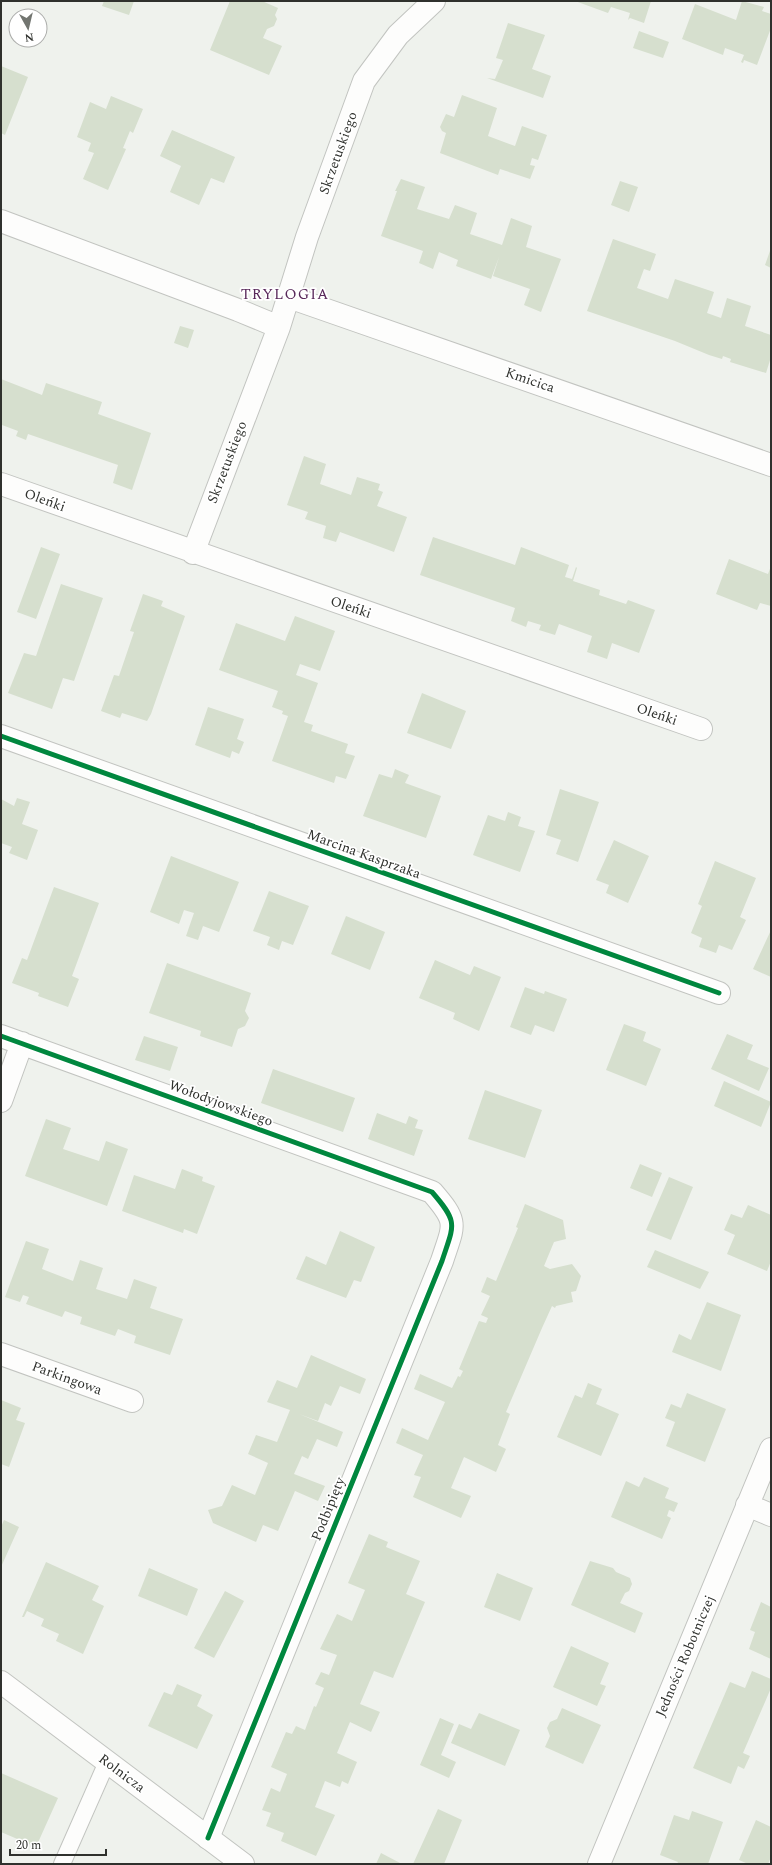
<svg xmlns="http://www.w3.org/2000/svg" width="772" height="1865" font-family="Spectral,serif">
  <rect width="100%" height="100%" fill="#eff2ed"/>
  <path fill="#d6dfce" d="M104 1H134L129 15 102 6Z
    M230 1H262L278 8 275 15 277 19 274 26 267 29 263 38 282 46 269 75 210 50Z
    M575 1H651L644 23 630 18 628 20 630 13 611 7 608 13Z
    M742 1 764 7 762 11 771 14V28L757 65 744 60 743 63 741 62 744 55 725 48 723 55 682 39 695 4 736 20Z
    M508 23 545 35 532 69 551 76 543 98 487 78 495 79 503 60 496 58Z
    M639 31 669 42 663 58 633 48Z
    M1 66 28 77 5 135 1 133Z
    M462 95 497 108 488 136 515 146 522 126 547 135 538 160 532 158 530 165 535 166 530 179 500 169 498 175 440 153 446 133 442 131 440 127 446 114 454 117Z
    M111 96 143 109 133 133 130 131 123 148 126 149 108 190 83 179 94 153 88 151 91 143 77 137 90 102 106 109Z
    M172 130 235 157 224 183 211 178 199 205 170 192 181 166 160 156Z
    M401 179 425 187 417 209 449 219 455 205 477 213 470 234 502 245 511 218 532 226 526 247 561 259 541 312 524 305 530 289 493 276 499 257 491 279 456 266 458 260 439 252 433 269 419 263 423 251 381 236 397 191H395Z
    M620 181 638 187 629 212 611 205Z
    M613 239 656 254 650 271 644 269 637 288 668 299 675 279 714 292 707 313 721 318 727 298 751 306 745 326 771 335V357L766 373 730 362 731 359 723 356 722 359 709 355 675 341 587 311Z
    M771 248V268L765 265Z
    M180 326 194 330 188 348 174 343Z
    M1 379 42 395 46 383 102 402 98 414 151 433 132 490 113 483 118 465 28 434 26 440 16 436 18 431 2 425 1 428Z
    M304 456 326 464 320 484 351 495 357 477 380 484 378 490 383 492 377 506 407 517 394 552 340 532 336 542 323 538 326 526 305 519 308 512 287 505Z
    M433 537 515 565 521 547 569 565 565 577 572 579 576 567 577 568 573 581 600 590 599 595 626 604 628 600 655 610 639 653 612 643 607 659 587 652 592 636 559 624 555 635 539 630 541 625 528 621 526 627 511 621 515 608 420 575Z
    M41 547 60 554 36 619 17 612Z
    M729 559 768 574 771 566V606L760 603 757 610 716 594Z
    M61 584 103 598 74 681 63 678 52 709 8 693 24 653 36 656Z
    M143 594 163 601 161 606 185 616 151 714 147 721 122 713 120 718 101 711 114 675 119 676 134 632 130 631Z
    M295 616 335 631 320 671 300 664 296 675 318 683 304 722 313 725 311 731 348 744 345 753 355 756 346 779 336 776 334 783 272 761 288 716 282 714 283 711 272 707 278 691 219 670 236 623 285 641Z
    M422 693 466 711 451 749 407 733Z
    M208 707 244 719 237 739 244 742 239 754 232 751 230 758 195 745Z
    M395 769 409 775 405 783 441 796 426 838 363 816 379 774 392 778Z
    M560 789 599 802 578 862 556 854 561 840 546 835Z
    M17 798 30 802 22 824 38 830 27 860 9 853 12 847 1 843V799L14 806Z
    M508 812 521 817 518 826 535 831 520 872 473 855 488 815 505 821Z
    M614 840 649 856 628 903 606 893 609 885 596 880Z
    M171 856 239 882 219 932 203 926 198 940 186 936 194 913 184 910 179 924 150 912Z
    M715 861 756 878 740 917 746 920 732 950 719 945 716 953 699 947 702 938 691 933 702 906 698 904Z
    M54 887 99 903 72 976 79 979 68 1007 38 996 39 993 12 983 22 958 27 960Z
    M269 891 309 906 293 945 282 941 279 950 267 945 270 937 253 931Z
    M346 916 385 932 370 970 331 954Z
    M771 930V977L753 969Z
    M435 960 470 975 474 966 501 977 479 1031 453 1019 455 1013 419 998Z
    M167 963 251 993 245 1011 249 1018 245 1026 238 1029 232 1047 200 1036 201 1031 149 1013Z
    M525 987 544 994 545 991 567 999 554 1032 535 1025 531 1035 510 1027Z
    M624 1024 646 1032 643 1041 661 1049 646 1086 606 1070Z
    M727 1034 753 1045 747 1059 769 1068 759 1091 711 1069Z
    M144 1036 178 1047 170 1071 135 1060Z
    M273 1069 355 1098 343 1132 261 1103Z
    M724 1081 771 1102 761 1127 714 1106Z
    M485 1090 542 1110 525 1158 468 1139Z
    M377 1113 406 1124 409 1116 418 1120 415 1128 423 1130 414 1156 368 1139Z
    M46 1119 71 1128 63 1149 99 1161 106 1141 128 1149 107 1206 25 1176Z
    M640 1164 662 1173 652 1197 630 1188Z
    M182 1169 203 1177 202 1181 215 1186 197 1234 184 1229 183 1233 122 1211 134 1175 175 1189Z
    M669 1177 693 1187 671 1240 646 1230Z
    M525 1204 563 1220 566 1239 554 1242 544 1266 550 1269 572 1264 581 1276 576 1291 571 1292 573 1302 556 1306 555 1308 552 1306 542 1328 506 1412 510 1414 498 1445 506 1449 496 1472 464 1457 451 1488 471 1496 461 1518 413 1497 421 1477 414 1475 423 1455 396 1443 402 1428 428 1440 445 1402 414 1389 420 1374 452 1388 458 1376 460 1377 463 1371 459 1369 479 1321 486 1323 488 1318 481 1315 490 1296 481 1292 487 1277 496 1281 518 1228 516 1227Z
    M748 1205 771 1215V1261L767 1271 727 1254 735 1235 724 1230 731 1214 742 1218Z
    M340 1231 375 1247 361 1282 354 1280 346 1298 296 1279 306 1256 326 1265Z
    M26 1241 49 1249 42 1269 73 1281 80 1260 103 1268 96 1289 127 1299 134 1279 157 1287 150 1308 183 1319 170 1355 134 1343 136 1336 118 1329 115 1336 80 1324 82 1317 65 1311 62 1317 26 1304 29 1297 23 1295 20 1302 5 1297Z
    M655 1250 709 1272 700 1289 647 1267Z
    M707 1302 741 1315 721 1371 672 1352 679 1334 691 1340Z
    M311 1355 366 1379 360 1394 340 1386 331 1406 325 1403 318 1421 299 1414 343 1432 337 1447 317 1439 308 1459 302 1456 294 1474 325 1486 318 1501 295 1491 278 1531 263 1525 256 1542 213 1523 208 1510 222 1506 232 1485 255 1495 268 1463 248 1454 256 1435 277 1442 290 1410 267 1402 277 1380 297 1388Z
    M588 1383 602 1389 596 1404 619 1414 601 1456 557 1437 575 1395 582 1398Z
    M687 1393 726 1409 705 1462 666 1446 675 1422 665 1418 671 1404 681 1408Z
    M1 1400 21 1408 16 1420 25 1423 9 1467 1 1464Z
    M644 1477 669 1488 665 1498 678 1503 674 1512 669 1510 667 1516 671 1518 662 1539 611 1517 626 1481 639 1487Z
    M4 1520 19 1527 1 1567V1527Z
    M369 1534 388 1542 386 1547 420 1561 406 1594 425 1602 393 1678 374 1671 360 1704 380 1712 371 1732 350 1722 337 1753 357 1762 348 1784 342 1781 340 1787 325 1781 315 1807 335 1815 316 1856 281 1841 284 1833 266 1826 271 1813 262 1810 271 1788 280 1792 287 1774 271 1767 286 1732 292 1734 296 1726 305 1730 314 1706 316 1707 324 1688 315 1684 321 1672 329 1675 337 1655 320 1649 337 1614 352 1621 365 1590 348 1583Z
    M590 1561 613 1568 616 1572 630 1578 632 1584 629 1591 625 1593 620 1603 643 1613 635 1633 571 1605Z
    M46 1562 99 1586 92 1600 104 1606 83 1654 56 1641 59 1634 41 1626 44 1619 27 1611 24 1617H22Z
    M149 1568 198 1589 187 1616 138 1596Z
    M497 1573 533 1588 520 1621 484 1607Z
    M225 1591 244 1601 214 1658 194 1648Z
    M761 1602 771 1607V1659L749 1649 755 1632 750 1630Z
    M571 1646 609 1663 600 1684 606 1686 597 1706 553 1687Z
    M752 1671 771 1679V1688L743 1753 750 1756 744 1769 738 1766 731 1784 693 1768 730 1682 745 1688Z
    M177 1684 202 1695 197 1706 213 1715 197 1749 148 1726 164 1692 172 1695Z
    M562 1708 601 1725 583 1764 545 1747 550 1736 547 1728 550 1722 557 1719Z
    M479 1713 520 1730 505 1766 451 1743 459 1724 471 1729Z
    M440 1718 454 1724 441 1755 456 1762 449 1778 420 1765Z
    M1 1773 58 1798 36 1847 1 1832Z
    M438 1809 462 1820 444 1864H413Z
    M692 1811 723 1822 708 1864H677L678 1862 660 1855 674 1815 689 1820Z
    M756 1820 771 1827V1857L768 1864H748L739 1860Z
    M381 1853 402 1864H376Z"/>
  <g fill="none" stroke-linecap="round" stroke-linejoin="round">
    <defs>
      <path id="service" d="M62 1864 107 1762"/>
      <path id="minor" d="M1 221 238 310 279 327
        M289 297 771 465
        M1 484 701 729
        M193 553 279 327 307 237 364 81 398 35 434 1
        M1 736 719 993
        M1 1036 432 1192C459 1223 454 1224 442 1261L208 1838
        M1 1101 22 1043
        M1 1354 132 1401
        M747 1505 771 1515
        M599 1864 771 1449"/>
      <path id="tertiary" d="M1 1682 243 1864"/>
    </defs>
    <use href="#service" stroke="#c2c4c0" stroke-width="18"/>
    <use href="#minor" stroke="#c2c4c0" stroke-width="24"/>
    <use href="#tertiary" stroke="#c2c4c0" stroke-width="24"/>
    <use href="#service" stroke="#fdfdfc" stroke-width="16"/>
    <use href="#minor" stroke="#fdfdfc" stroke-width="22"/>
    <use href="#tertiary" stroke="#fdfdfc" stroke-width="22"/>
    <defs>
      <path id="cycleway" d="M1 736 719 993
        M1 1036 432 1192C459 1223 454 1224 442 1261L208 1838"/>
    </defs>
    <use href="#cycleway" stroke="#fff" stroke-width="8"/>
    <use href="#cycleway" stroke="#00873e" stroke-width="5"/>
  </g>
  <g text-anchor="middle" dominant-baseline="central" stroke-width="3.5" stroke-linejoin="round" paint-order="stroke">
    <g font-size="14" fill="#2f312d" stroke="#fff">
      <text transform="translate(338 153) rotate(-70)">Skrzetuskiego</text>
      <text transform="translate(530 380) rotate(19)">Kmicica</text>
      <text transform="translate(227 462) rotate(-69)">Skrzetuskiego</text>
      <text transform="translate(45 500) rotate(20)">Oleńki</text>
      <text transform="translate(351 607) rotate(19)">Oleńki</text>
      <text transform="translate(657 714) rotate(19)">Oleńki</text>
      <text transform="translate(364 854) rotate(20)">Marcina Kasprzaka</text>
      <text transform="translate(221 1103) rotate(20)">Wołodyjowskiego</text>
      <text transform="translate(67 1378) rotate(20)">Parkingowa</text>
      <text transform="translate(328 1509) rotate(-68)">Podbipięty</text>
      <text transform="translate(685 1656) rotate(-67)">Jedności Robotniczej</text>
      <text transform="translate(122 1773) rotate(37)">Rolnicza</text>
    </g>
    <g font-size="15" letter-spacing="1" fill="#58285a" stroke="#fff">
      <text x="285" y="294">TRYLOGIA</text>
    </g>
  </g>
  <rect width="772" height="1865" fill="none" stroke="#2f312d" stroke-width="4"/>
  <g transform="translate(28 28) rotate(172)"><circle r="19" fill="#ffffff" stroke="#acadab"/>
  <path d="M0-3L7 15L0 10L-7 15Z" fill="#727570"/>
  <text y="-6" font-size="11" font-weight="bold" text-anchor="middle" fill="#2f312d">N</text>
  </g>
  <path d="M10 1849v6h96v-6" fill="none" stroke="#2f312d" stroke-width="2"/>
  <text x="16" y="1849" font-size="12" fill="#2f312d" stroke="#ffffff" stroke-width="3" paint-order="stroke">20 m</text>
</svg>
